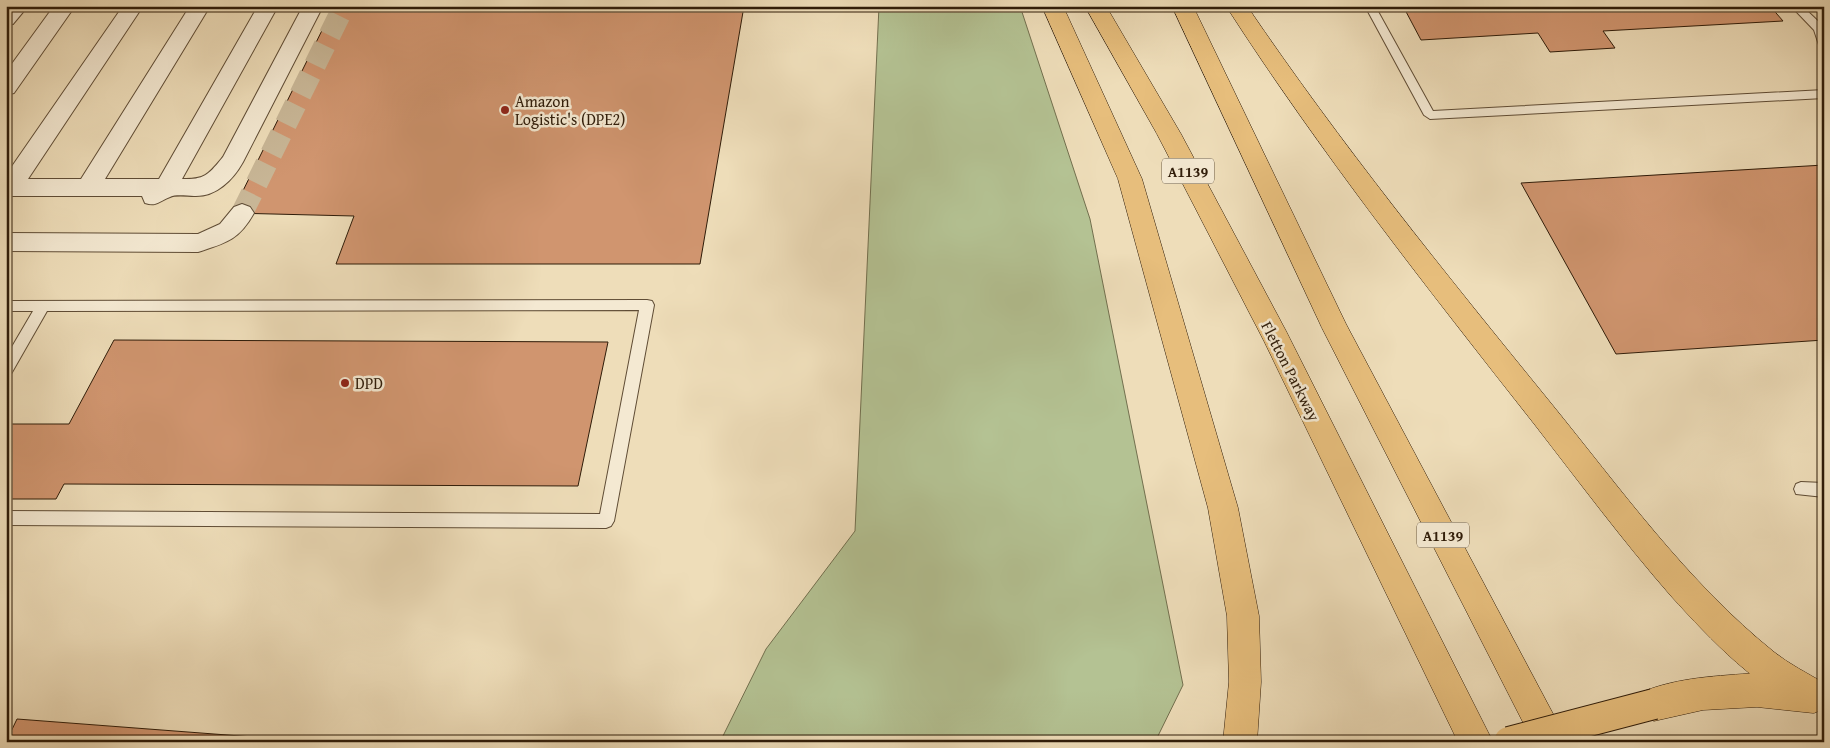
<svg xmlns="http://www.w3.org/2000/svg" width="1830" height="748" font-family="'Gentium Book Plus',serif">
  <rect width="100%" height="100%" fill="#eeddb9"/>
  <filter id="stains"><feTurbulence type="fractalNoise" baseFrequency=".004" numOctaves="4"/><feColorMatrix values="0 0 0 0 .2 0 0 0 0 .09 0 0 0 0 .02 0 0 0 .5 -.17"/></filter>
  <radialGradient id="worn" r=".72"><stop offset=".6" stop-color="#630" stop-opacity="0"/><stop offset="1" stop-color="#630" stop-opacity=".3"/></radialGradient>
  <path fill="#b4c293" stroke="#726f4e" d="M879 6H1020L1090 219 1183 685 1155 742H720L766 649 855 531Z"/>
  <path fill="#d0956f" stroke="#2f1c09" d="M334 6H744L700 264H336L354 216 232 213Z
    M1403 6H1770L1783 21 1603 31 1615 48 1550 52 1538 33 1421 40Z
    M1824 165V340L1616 354 1521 183Z
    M114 340 608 342 578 486 64 484 56 499H6V428L9 424H69Z
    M17 719 319 742H6Z"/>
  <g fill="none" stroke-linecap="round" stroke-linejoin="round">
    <path stroke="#c8b696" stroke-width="22" stroke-dasharray="22 11" stroke-linecap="butt" d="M242 213 344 6"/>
    <defs>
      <path id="lane" d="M1365 6H1375L1433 111 1824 90V98L1430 119 1424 115Z
        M1791 6H1802L1821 24H1824V49L1819 45 1814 30Z
        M647 300 652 301 654 305 614 521 611 526 606 528 6 525V511L600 514 639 310 47 311 11 374 6 376V357L33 311H6V301Z
        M1801 482 1824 483V497L1796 494 1794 489 1796 484Z"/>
      <path id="street" d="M6 6H23V12L13 24 6 25Z
        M54 6H75L14 93 6 95V72Z
        M123 6H143L28 179H81L190 6H210L105 179H159L258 6H278L182 179C205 180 209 174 223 157L303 6H323L243 162C233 180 216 197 194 196 187 196 176 194 170 197 159 201 157 207 145 203L142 196H6V175Z
        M242 204 250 207 254 213C239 240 226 243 198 252L6 251V233L198 234 220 224 234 207Z"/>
      <path id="primary" d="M1757 673 1813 679 1824 684V708L1813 713 1757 707 1703 710 1654 721 1642 716 1637 704 1642 692C1679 677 1718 676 1757 673Z"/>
      <path id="highway" d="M1042 6H1063L1142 179 1238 508 1259 616 1261 682 1257 742H1223L1229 682 1227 616 1208 508 1118 179Z
        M1085 6H1106L1181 134 1286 331 1493 742H1458L1264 341 1157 134Z
        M1172 6H1193L1346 324 1568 742H1533L1322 328Z
        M1226 6H1247C1340 143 1445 273 1550 402 1620 488 1687 582 1774 652 1789 664 1807 673 1824 683V709L1814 713C1757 689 1712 641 1671 596 1623 541 1580 483 1535 425 1428 289 1320 152 1226 6Z"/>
    </defs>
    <use href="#lane" stroke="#5f4c35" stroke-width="2"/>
    <use href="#street" stroke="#5f4c35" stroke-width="2"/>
    <use href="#primary" stroke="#2f1c09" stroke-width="1"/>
    <use href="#highway" stroke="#2f1c09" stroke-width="1"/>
    <use href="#lane" fill="#f4e9d2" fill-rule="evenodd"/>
    <use href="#street" fill="#f4e9d2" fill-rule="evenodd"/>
    <use href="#primary" fill="#e7be7c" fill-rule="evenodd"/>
    <use href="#highway" fill="#e7be7c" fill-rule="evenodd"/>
    <defs>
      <path id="primary-bridge" d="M1509 742 1654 704"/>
    </defs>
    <use href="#primary-bridge" stroke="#2f1c09" stroke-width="32" stroke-linecap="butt"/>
    <use href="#primary-bridge" stroke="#e7be7c" stroke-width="30"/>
  </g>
  <g fill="#8f2418" stroke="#f4e9d2" stroke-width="2">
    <circle cx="505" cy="110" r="5"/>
    <circle cx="345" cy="383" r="5"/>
  </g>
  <g text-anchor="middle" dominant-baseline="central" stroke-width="5" stroke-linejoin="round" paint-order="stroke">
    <g fill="#f4e9d2" stroke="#6a5a45" stroke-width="1">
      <rect x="1162" y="158.5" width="52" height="25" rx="4"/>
      <rect x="1417" y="522.5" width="52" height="25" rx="4"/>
    </g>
    <g font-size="15" font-weight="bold" fill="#2f1c09">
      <text x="1188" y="171">A1139</text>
      <text x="1443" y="535">A1139</text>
    </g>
    <g font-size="16" fill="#2f1c09" stroke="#f4e9d2" text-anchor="start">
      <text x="515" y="101">Amazon<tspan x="515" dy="18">Logistic's (DPE2)</tspan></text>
      <text x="355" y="383">DPD</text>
    </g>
    <g font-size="16" fill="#2f1c09" stroke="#f4e9d2">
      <text transform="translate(1291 371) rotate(63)">Fletton Parkway</text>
    </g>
  </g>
  <rect width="1830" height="748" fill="none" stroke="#eeddb9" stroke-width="25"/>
  <rect x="8" y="8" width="1815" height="733" fill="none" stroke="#2f1c09" stroke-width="2.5"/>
  <rect x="12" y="12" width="1805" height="723" fill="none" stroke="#2f1c09"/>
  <rect width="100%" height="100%" filter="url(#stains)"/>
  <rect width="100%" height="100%" fill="url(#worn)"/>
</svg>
